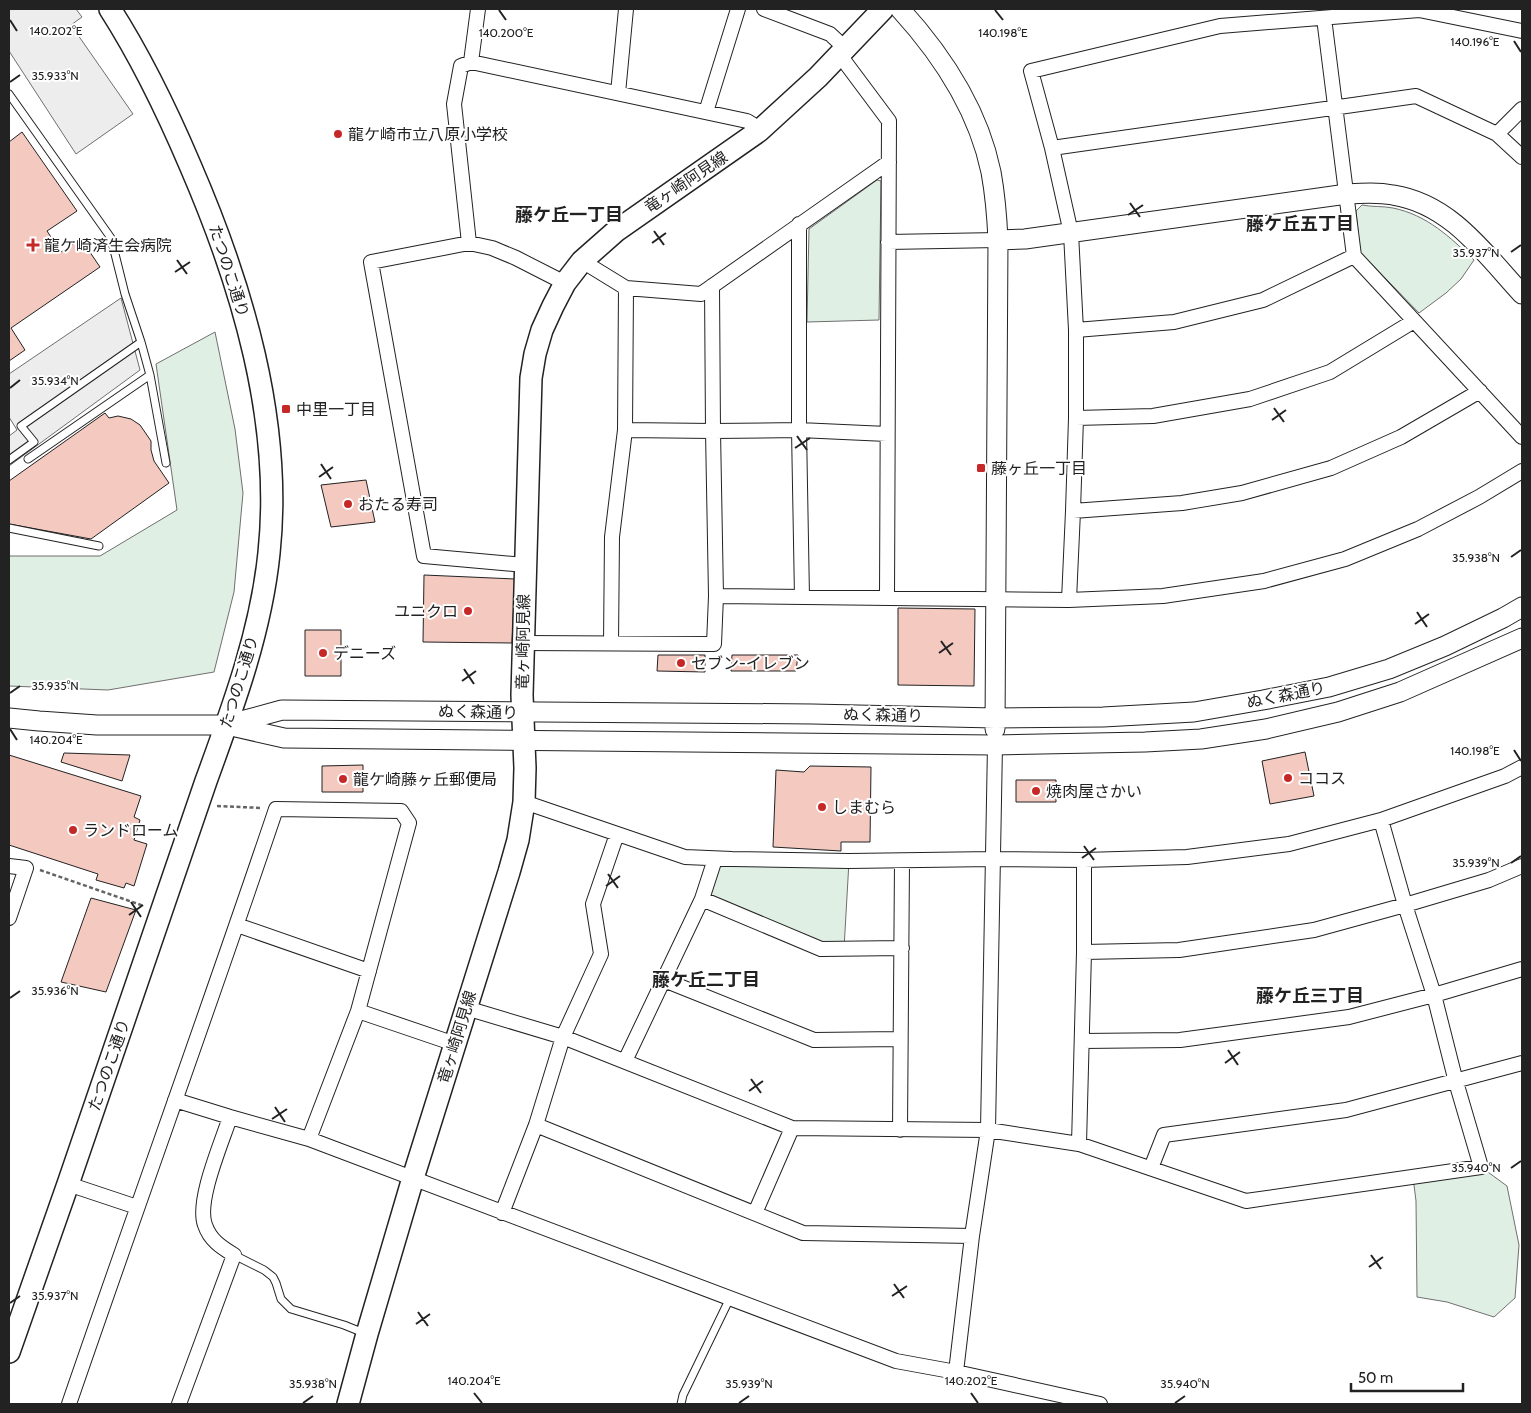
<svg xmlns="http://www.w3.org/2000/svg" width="1531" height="1413" font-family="Cabin,'Noto Sans JP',sans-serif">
  <rect width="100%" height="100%" fill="#fff"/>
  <path fill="#e0efe3" stroke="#6f6f6f" d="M877 180 881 181 879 320 807 322 809 229Z
    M1362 205C1372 207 1383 206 1393 208 1427 215 1450 237 1474 260L1461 279 1446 293 1419 313 1360 252 1356 211Z
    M215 332 235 429 243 493 234 592 214 672 108 690 9 686V556H100L177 510 156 364Z
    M715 859 849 861 844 949H821L702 899Z
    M1481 1167 1507 1186 1519 1245 1515 1298 1494 1317 1447 1302 1417 1297 1416 1201 1413 1177Z"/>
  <path fill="#ededed" stroke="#6f6f6f" d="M9 9H76L82 17 71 25 133 114 76 154 9 51Z
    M121 298 140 370 9 466V436L17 430 9 417V374Z"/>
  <path fill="#f3c9c0" stroke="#222" d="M22 132 77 211 47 231 61 252 81 239 100 267 11 328 25 350 9 361V142Z
    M105 413 109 418 118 416 131 419 140 425 151 441V450L154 461 169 483 91 539 9 524V481Z
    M366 480 375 522 331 527 321 485Z
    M424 575 515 579 512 643 423 642Z
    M898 608 975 609 974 686 898 685Z
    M305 630H341V676H305Z
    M658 655H705V672L657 671Z
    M732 655H798L796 671H731Z
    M1305 752 1314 796 1270 804 1262 761Z
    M64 753 130 755 122 781 61 762Z
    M9 755 141 796 134 817 140 820 134 840 147 844 134 886 126 883 124 888 96 880 98 874 9 845Z
    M363 765V792H322V766Z
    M810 766 871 767 870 842H841V851L773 847 776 770 804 772Z
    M1016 780H1056V802H1016Z
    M91 898 136 910 106 992 61 982Z"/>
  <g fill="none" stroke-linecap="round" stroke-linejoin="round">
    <defs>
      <path id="lane" d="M9 94 111 238 125 294 141 342 21 426 34 442 9 460
        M141 342 150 375 166 463
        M28 459 150 375
        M9 528 99 546
        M234 1255 264 1270 273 1277 276 1283 281 1299 291 1309 344 1325 364 1333
        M681 1404 683 1395 730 1298"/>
      <path id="street" d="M764 9 830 34 845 48
        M839 54 889 121 887 597
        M471 62 478 9
        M618 93 626 9
        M706 112 738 9
        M1497 134 1522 109
        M1052 148 1416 96 1497 134 1522 157
        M799 224V430L802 597
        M888 242 998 240
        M469 243 454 104 461 66 471 62 747 121 752 124 759 131
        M1354 256 1522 437
        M582 261 626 288 701 294 889 162
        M626 288 625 430 713 431 712 286
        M1076 330 1174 322 1263 300 1354 256 1324 18
        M1076 418 1153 416 1250 399 1330 372 1414 321
        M1073 511 1182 503 1242 493 1331 468 1401 437 1480 391
        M525 565 424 556 371 262 469 243 492 248 516 258 565 283
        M716 596 1069 600 1163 596 1264 581 1345 559 1418 529 1479 497 1522 471
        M1069 600 1073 511 1076 418V330L1071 233 1052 148 1031 71 1220 26 1419 10 1522 31
        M523 643 714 644 716 596 713 431 799 430 887 434
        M611 643 612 537 625 430
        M524 802 685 857 732 859 849 861 993 859 1084 860 1187 857 1289 844 1381 820 1505 776 1522 767
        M9 866 26 868 9 918
        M702 899 821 949 902 948
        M237 925 369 971
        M1084 952 1179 950 1314 930 1405 905 1489 880 1522 866
        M664 980 814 1040 900 1039
        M466 1008 563 1037 792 1128 988 1130 1079 1144 1246 1201 1481 1167 1456 1082 1434 995 1405 905 1381 820
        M358 1011 455 1044
        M1082 1041 1180 1040 1349 1017 1434 995 1522 969
        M625 1061 702 899 715 859
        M175 1100 230 1117 309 1139 896 1361 956 1372 1100 1404
        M536 1125 803 1233 972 1236
        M900 1130 902 861
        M1079 1144 1084 952V860
        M1151 1168 1164 1135 1346 1110 1522 1063
        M68 1184 137 1207
        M502 1213 536 1125 563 1037 601 954 593 904 617 834
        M755 1213 792 1128
        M956 1372 972 1236 988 1130 995 745
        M69 1404C137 1206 209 1008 276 809L401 811 409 823 358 1011 309 1139
        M179 1404 234 1255C221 1247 210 1240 205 1225 196 1201 222 1142 230 1117"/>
      <path id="secondary" d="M900 9C942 55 978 109 991 172 995 194 997 217 998 240L995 729
        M998 240 1025 239 1347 194C1363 193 1378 192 1393 195 1451 204 1485 254 1522 294
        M9 718 39 721 97 725H227L284 738 995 745 1145 742 1201 739 1266 729 1338 712 1400 692 1522 638
        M230 724 282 710 812 714 995 718 1103 717 1194 712 1263 700 1329 687 1389 669 1445 646 1503 618 1522 607"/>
      <path id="primary" d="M9 1352 68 1184 206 781C233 707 261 632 269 553 283 421 242 285 190 165 167 111 142 59 110 9
        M348 1404 367 1334 413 1178 509 872 518 840 524 802 525 768 522 695 531 378 535 354 542 330 553 306 565 283 582 261 616 231 759 131 818 77 883 9"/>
    </defs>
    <use href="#lane" stroke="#222" stroke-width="9"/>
    <use href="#street" stroke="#222" stroke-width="16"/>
    <use href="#secondary" stroke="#222" stroke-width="21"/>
    <use href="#primary" stroke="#222" stroke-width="24"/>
    <path stroke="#646464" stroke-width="2.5" stroke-dasharray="4 2.5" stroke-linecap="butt" d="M217 806 262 808
      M40 870 144 906"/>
    <use href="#lane" stroke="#fff" stroke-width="7"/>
    <use href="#street" stroke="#fff" stroke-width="14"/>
    <use href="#secondary" stroke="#fff" stroke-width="19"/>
    <use href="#primary" stroke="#fff" stroke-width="21"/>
  </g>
  <path fill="none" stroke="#222" stroke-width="2" d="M499 10 506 20M995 10 1003 20M10 20 17 31M1514 41 1521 52M10 82 20 75M1130 203 1140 217M1128 215 1143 205M654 231 664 245M652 243 666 233M1511 252 1521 245M177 260 187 274M175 272 190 262M10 388 20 380M1274 408 1284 422M1272 420 1286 410M797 436 807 450M795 448 810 438M321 464 331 479M319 477 333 467M1511 557 1521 550M1417 612 1427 627M1415 624 1429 614M941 641 951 655M939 653 953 643M464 669 474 684M462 681 476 671M10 693 20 686M10 729 17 740M1514 750 1521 761M1084 846 1094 860M1082 858 1096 848M1511 863 1521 856M608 874 618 888M606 886 620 876M131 902 141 917M129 915 143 905M10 998 20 991M1228 1050 1238 1065M1225 1063 1240 1052M751 1079 761 1093M749 1091 763 1081M275 1107 285 1122M272 1119 287 1109M1511 1168 1521 1161M1371 1255 1381 1269M1369 1267 1383 1257M894 1284 904 1298M892 1296 907 1286M10 1303 20 1296M418 1312 428 1326M416 1324 430 1314M474 1393 482 1403M971 1393 978 1403M303 1403 313 1396M739 1403 749 1396M1175 1403 1185 1396"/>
  <g fill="#c62828" stroke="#fff" stroke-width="2">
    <circle cx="338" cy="134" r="5"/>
    <path d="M30.5 237.5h5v5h5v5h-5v5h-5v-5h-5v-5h5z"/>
    <rect x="281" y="404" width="10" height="10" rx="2.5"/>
    <rect x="976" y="463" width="10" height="10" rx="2.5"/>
    <circle cx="348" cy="504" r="5"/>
    <circle cx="468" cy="611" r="5"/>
    <circle cx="323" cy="653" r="5"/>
    <circle cx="681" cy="663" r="5"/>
    <circle cx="1288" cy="778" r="5"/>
    <circle cx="343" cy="779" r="5"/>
    <circle cx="1036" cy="791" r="5"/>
    <circle cx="822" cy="807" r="5"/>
    <circle cx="73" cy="830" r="5"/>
  </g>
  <g text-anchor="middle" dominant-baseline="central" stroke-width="4" stroke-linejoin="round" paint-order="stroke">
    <g font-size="16" fill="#222" stroke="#fff" text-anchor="start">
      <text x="348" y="134">龍ケ崎市立八原小学校</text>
      <text x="44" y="245">龍ケ崎済生会病院</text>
      <text x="296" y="409">中里一丁目</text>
      <text x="991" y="468">藤ヶ丘一丁目</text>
      <text x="358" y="504">おたる寿司</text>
      <text x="458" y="611" text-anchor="end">ユニクロ</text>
      <text x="333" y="653">デニーズ</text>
      <text x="691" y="663">セブン-イレブン</text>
      <text x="1298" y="778">ココス</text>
      <text x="353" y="779">龍ケ崎藤ヶ丘郵便局</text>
      <text x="1046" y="791">焼肉屋さかい</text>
      <text x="832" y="807">しまむら</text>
      <text x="83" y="830">ランドローム</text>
    </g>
    <g font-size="16" fill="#222" stroke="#fff">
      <text transform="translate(686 182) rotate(-34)">竜ヶ崎阿見線</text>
      <text transform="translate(229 271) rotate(72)">たつのこ通り</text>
      <text transform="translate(523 642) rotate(-89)">竜ヶ崎阿見線</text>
      <text transform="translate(239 682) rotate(-73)">たつのこ通り</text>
      <text transform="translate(1286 695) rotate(-11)">ぬく森通り</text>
      <text transform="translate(478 712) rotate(1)">ぬく森通り</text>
      <text transform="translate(883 715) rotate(1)">ぬく森通り</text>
      <text transform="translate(457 1037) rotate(-73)">竜ヶ崎阿見線</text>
      <text transform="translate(109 1065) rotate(-71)">たつのこ通り</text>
    </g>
    <g font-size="18" font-weight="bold" fill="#222" stroke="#fff">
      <text x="569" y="215">藤ケ丘一丁目</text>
      <text x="1300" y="224">藤ケ丘五丁目</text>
      <text x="706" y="980">藤ケ丘二丁目</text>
      <text x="1310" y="996">藤ケ丘三丁目</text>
    </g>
  </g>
  <g font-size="12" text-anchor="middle" fill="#222" stroke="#fff" stroke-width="4" stroke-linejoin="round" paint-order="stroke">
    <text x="56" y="35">140.202°E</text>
    <text x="506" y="37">140.200°E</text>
    <text x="1003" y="37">140.198°E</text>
    <text x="1475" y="46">140.196°E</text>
    <text x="55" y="80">35.933°N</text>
    <text x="1476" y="257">35.937°N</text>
    <text x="55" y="385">35.934°N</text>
    <text x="1476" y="562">35.938°N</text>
    <text x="55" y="690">35.935°N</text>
    <text x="56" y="744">140.204°E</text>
    <text x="1475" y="755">140.198°E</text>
    <text x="1476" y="867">35.939°N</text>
    <text x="55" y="995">35.936°N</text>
    <text x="1476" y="1172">35.940°N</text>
    <text x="55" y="1300">35.937°N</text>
    <text x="474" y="1385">140.204°E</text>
    <text x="971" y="1385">140.202°E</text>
    <text x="313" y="1388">35.938°N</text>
    <text x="749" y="1388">35.939°N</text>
    <text x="1185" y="1388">35.940°N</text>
  </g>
  <rect width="1531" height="1413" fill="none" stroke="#222222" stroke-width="20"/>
  <path d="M1351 1383v8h112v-8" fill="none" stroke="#222222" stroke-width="2.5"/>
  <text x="1358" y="1383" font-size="15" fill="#222222" stroke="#ffffff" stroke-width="4" paint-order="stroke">50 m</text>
</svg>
